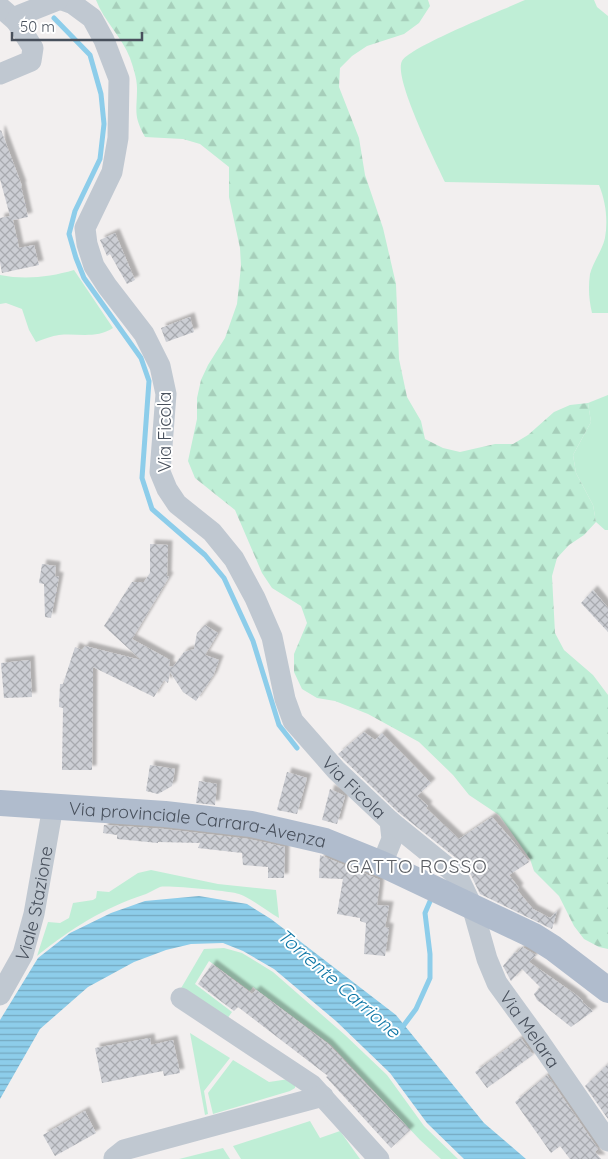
<svg xmlns="http://www.w3.org/2000/svg" width="608" height="1159" font-family="Quicksand,sans-serif">
  <defs>
    <pattern id="forest-firs" width="22" height="20" patternUnits="userSpaceOnUse" patternTransform="scale(1.25)"><rect width="22" height="20" fill="#bfeed6"/><path d="M5 1l3.5 6h-7zM16 11l3.5 6h-7z" fill="#a6ceba"/></pattern>
    <pattern id="water-rules" width="6" height="5" patternUnits="userSpaceOnUse" patternTransform="scale(1.25)"><rect width="6" height="5" fill="#8dcdea"/><path d="M0 2.5h6" fill="none" stroke="#75a9c1"/></pattern>
    <pattern id="building-cross-hatch" width="8" height="8" patternUnits="userSpaceOnUse" patternTransform="scale(1.25)"><rect width="8" height="8" fill="#ccced4"/><path d="M0 0l8 8M0 8l8-8" fill="none" stroke="#a8aaaf"/></pattern>
    <filter id="shadow"><feDropShadow dx="4.5" dy="-4.5" stdDeviation="1" flood-color="#0004"/></filter>
  </defs>
  <rect width="100%" height="100%" fill="#f2efef"/>
  <path fill="#bfeed6" d="M525 0H594L597 7 608 16V313H592C589 300 588 288 590 274 593 262 602 251 605 238 608 221 606 202 599 185L445 182C436 162 393 78 402 61 409 47 505 9 525 0Z
    M74 270 113 328C96 339 78 333 59 335 52 336 44 339 36 342L29 330 22 309 6 303 0 304V275C25 280 50 277 74 270Z
    M608 395V530H605L596 522 593 505 576 473 573 455 591 422 588 403Z
    M151 870 218 884 276 890 279 918C267 911 251 898 239 894 230 891 167 885 160 887 155 889 151 892 146 894 103 908 72 928 37 956L48 922 60 923 69 918 73 903 93 900 96 898 97 891 109 892 138 873Z
    M224 948 242 953 273 972 345 1035 387 1075 424 1126 458 1159H441L420 1140 331 1045 253 987 250 991 209 961 195 984 232 1012 227 1019 180 990 204 949Z
    M190 1033 230 1058 204 1091 208 1114 205 1115Z
    M233 1060 269 1082 289 1079 295 1083V1088L290 1091 213 1114 208 1093Z
    M310 1121 320 1138 340 1131 360 1159H241L233 1146Z
    M223 1148 230 1159H179Z"/>
  <path fill="url(#forest-firs)" d="M96 0H428L430 6 419 23 404 34 367 46 352 56 340 68 339 87 359 138 365 175 383 228 396 284 399 359 407 397 421 421 425 439 443 448 460 452 495 444H513L528 435 554 412 570 405 588 403 591 422 573 455 576 473 593 505 596 522 584 535 569 545 557 558 552 576 555 633 564 650 593 675 608 695V949L599 947 584 939 574 926 559 896 534 871 530 859 499 815 469 795 453 775 419 742 368 714 335 701 317 698 302 689 294 672V654L307 623 301 606 272 588 262 573 235 510 195 478 188 461 197 419V398L201 380 208 365 225 338 237 304 241 266 240 248 229 197V167L200 144 183 139 145 137C133 115 137 112 137 88 137 78 133 67 130 58 122 37 104 21 96 0Z"/>
  <path fill="url(#water-rules)" d="M199 896 247 904 271 919 396 1015 484 1123 526 1159H464L427 1123 390 1073 336 1021 274 969 243 951 223 943 191 944 166 950 134 962 88 987 40 1029 0 1099V1020L38 958 70 933 111 913 145 901Z"/>
  <g fill="none" stroke-linecap="round" stroke-linejoin="round">
    <path stroke="#8dcdea" stroke-width="5" d="M54 18 90 55 101 94 104 124 100 159 75 211 69 234 76 258 84 278 141 358 149 381 142 478 152 509 205 555 224 578 253 641 279 725 297 748
      M401 1029 416 1009 430 978V954L425 913 431 899"/>
  </g>
  <path fill="url(#building-cross-hatch)" filter="url(#shadow)" d="M1 130 22 186H21L28 217 13 220 19 248 34 245 39 265 2 273 0 262V218L10 216 0 179V131Z
    M115 233 135 280 127 284 110 254 107 256 100 240Z
    M190 317 194 332 166 342 161 328Z
    M150 544 168 545 167 576 169 577 132 639 170 660 169 666 173 667 184 652 194 649 197 633 205 625 218 633 205 655 219 660 213 676 196 701 183 692 170 672 168 683 164 680 154 697 93 667 92 770H62L63 708 59 707 60 684H63L75 647 82 650 85 646 141 660 104 626 132 582H144L150 573Z
    M42 564 56 566 55 576 59 577 51 618 45 617 44 584 39 583Z
    M593 590 608 608V632L581 603Z
    M30 660 32 697 4 698 1 663Z
    M364 732 375 740 382 733 431 783 417 796 428 806 426 808 459 839 492 817 512 840 529 862 509 875 519 888 517 890 533 909 550 918 557 911 552 929 480 894 471 875 461 862 398 812 345 761 338 754Z
    M150 765 175 769 172 786 158 794 146 791Z
    M287 772 307 778 297 814 277 810Z
    M199 781 217 784 215 805 196 803Z
    M330 789 345 796 337 824 322 820Z
    M104 825 164 829 248 839 285 847 284 878H268V867L243 865 242 853 198 848 200 843 158 842V843L117 839V835L103 833Z
    M320 855 380 880 377 905 389 906 385 927 389 928 385 956 364 954 366 923 360 921V918L337 914 343 879 319 878Z
    M522 947 536 955 529 962 575 994 583 1001 582 1002 593 1011 571 1027 537 1000 534 994 540 987 522 969 511 981 503 966 515 952 517 953Z
    M212 964 252 994 256 990 328 1044 410 1130 391 1148 326 1077 328 1076 238 1007 234 1011 198 984Z
    M150 1038 151 1045 173 1040 180 1073 164 1076 163 1071 102 1083 95 1048Z
    M521 1038 533 1055 487 1088 475 1072Z
    M608 1064V1119L585 1086Z
    M547 1075 598 1149 595 1152 601 1159H570L560 1146 551 1153 515 1102Z
    M85 1111 96 1133 55 1156 43 1135Z"/>
  <g fill="none" stroke-linecap="round" stroke-linejoin="round">
    <g stroke="#c0c8d1" stroke-width="21">
      <path id="s1" d="M62 0 73 4 92 18 104 40 119 79 118 138 112 172 85 228 87 244 94 266 107 286 144 334 160 366 166 394 160 472 167 489 177 504 212 532 234 559 255 598 272 637 285 699 293 721 336 770 390 821 392 839 382 864"/>
      <path d="M0 7 16 21"/>
      <path d="M0 74 31 61 33 48 16 21 20 15 58 0"/>
      <path id="s2" d="M390 821 453 872 460 881 472 906 487 959 497 983 539 1041 608 1141"/>
      <path id="s3" d="M0 995 23 954 34 914 53 806"/>
      <path d="M181 998 312 1085 379 1159"/>
      <path d="M114 1158 124 1150 323 1096"/>
    </g>
    <path stroke="#b0bccd" stroke-width="26" id="s4" d="M0 803 165 814 251 824 325 841 382 864 534 936 553 948 608 990"/>
  </g>
  <g text-anchor="middle" dominant-baseline="central" stroke-width="4" stroke-linejoin="round" paint-order="stroke">
    <g font-size="18" fill="#48505c" stroke="#fff">
      <text transform="translate(164 432) rotate(-90)">Via Ficola</text>
      <text stroke="none"><textPath href="#s1" startOffset="904">Via Ficola</textPath></text>
      <text stroke="none"><textPath href="#s4" startOffset="199">Via provinciale Carrara-Avenza</textPath></text>
      <text stroke="none"><textPath href="#s3" startOffset="99">Viale Stazione</textPath></text>
      <text stroke="none"><textPath href="#s2" startOffset="258">Via Melara</textPath></text>
    </g>
    <g font-size="19" letter-spacing="1" fill="#5c5f64" stroke="#fff">
      <text x="417" y="866">GATTO ROSSO</text>
    </g>
    <g font-size="19" font-style="italic" fill="#1078a7" stroke="#fff">
      <text transform="translate(339 983) rotate(41)">Torrente Carrione</text>
    </g>
  </g>
  <path d="M12 32v8h130v-8" fill="none" stroke="#48505c" stroke-width="2.5"/>
  <text x="20" y="32" font-size="15" fill="#48505c" stroke="#ffffff" stroke-width="4" paint-order="stroke">50 m</text>
</svg>
